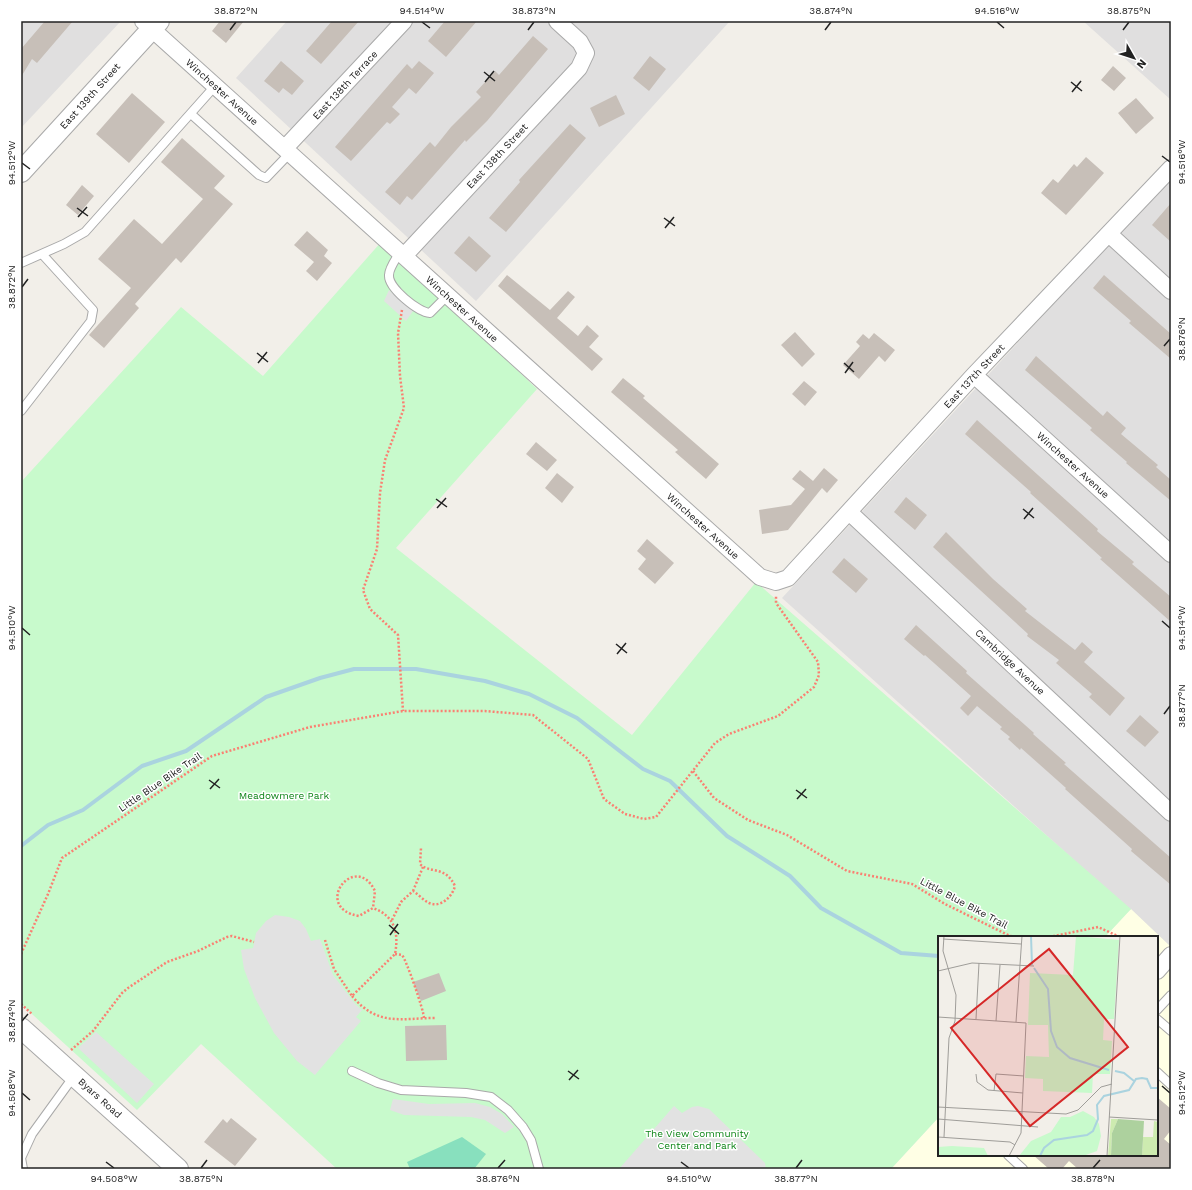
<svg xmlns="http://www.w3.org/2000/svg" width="1192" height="1190" font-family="'Work Sans',sans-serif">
  <rect width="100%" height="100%" fill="#f2efe9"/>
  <path fill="#e0dfdf" d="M21 21H121L21 128Z
    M287 21H730L476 301 236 78Z
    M1083 21H1171V100Z
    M1171 177V947L782 598Z"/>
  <path fill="#ffffe5" d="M1131 909 1171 947V1169H891L939 1117V1155H1157V937H1105Z"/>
  <path fill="#c8facc" d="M382 241 537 389 396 548 632 735 756 582 1131 909 1105 937H939V1117L891 1169H337L201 1044 137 1110 21 1004V482L181 307 263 376Z"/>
  <path fill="#88e0be" d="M462 1137 486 1154 474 1169H410L407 1162Z"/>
  <path fill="#e2e2e2" d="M389 290 413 311 406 321 384 301Z
    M275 915 289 917 300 921 306 929 311 941 320 939 333 975 356 1005 362 1010 356 1017 361 1021 315 1075 297 1061 274 1033 255 998 244 969 241 950 253 948 256 933 266 921Z
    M96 1032 154 1084 137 1103 78 1048Z
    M393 1099 429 1104 475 1103 490 1107 502 1114 514 1127 505 1133 485 1120 471 1117 404 1115 390 1110Z
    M674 1106 682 1113 692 1107 698 1106 709 1109 765 1163 766 1169H619Z"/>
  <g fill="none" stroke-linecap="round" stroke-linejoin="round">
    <path stroke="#aad3df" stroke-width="4" d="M21 846 48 825 83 810 142 766 186 751 266 697 320 678 354 669H416L485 681 529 694 577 718 643 769 670 781 727 836 790 876 821 908 901 953 939 956"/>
  </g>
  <path fill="#c7bfb8" d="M45 21H73L37 63 32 59 21 77V49Z
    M220 21H244L226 43 212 31Z
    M332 21H359L321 64 306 51Z
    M445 21H477L446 57 428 41Z
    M533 36 548 49 487 121 466 142 465 140 412 200 407 196 400 205 385 192 430 142 435 147 451 127 481 97 476 92 495 71 499 75Z
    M650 56 666 69 649 91 633 78Z
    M281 61 304 81 292 95 283 88 279 93 264 81Z
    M419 61 434 73 416 94 409 88 392 107 400 114 390 124 387 122 351 161 335 147 407 64 412 69Z
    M1113 66 1126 78 1114 91 1101 80Z
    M132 93 165 122 129 163 96 134Z
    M616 95 625 114 599 127 590 108Z
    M1136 98 1154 118 1136 134 1118 113Z
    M570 124 586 138 506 232 489 218 520 182 519 180Z
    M182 138 225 176 214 188 233 204 181 263 176 258 135 304 139 308 104 348 89 335 131 288 98 259 134 219 162 244 203 199 161 162Z
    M1086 157 1104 173 1066 215 1041 193 1053 179 1058 183 1074 164 1077 167Z
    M82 185 94 196 78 215 66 205Z
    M1171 203V242L1152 225Z
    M307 231 328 250 324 256 332 263 317 281 306 271 314 262 294 245Z
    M469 236 491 256 476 272 454 253Z
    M507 275 550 310 568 291 575 297 557 318 578 336 587 325 599 336 589 347 603 359 592 371 498 286Z
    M1104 275 1171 334V359L1129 323 1131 321 1093 288Z
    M795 332 815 354 802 367 781 345Z
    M874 333 895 350 885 362 879 356 859 379 843 365 860 346 856 342 863 334 869 339Z
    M1036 356 1103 416 1107 411 1126 428 1121 434 1158 465 1156 467 1171 480V501L1126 463 1127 462 1090 430 1092 428 1025 370Z
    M623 378 645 396 643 398 719 464 706 479 675 452 678 450 611 392Z
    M804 381 817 392 805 406 792 394Z
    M977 420 1098 529 1097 531 1134 562 1132 564 1171 597V622L1100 559 1102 558 1030 493 1031 492 965 434Z
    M536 442 557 460 547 471 526 454Z
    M824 468 838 480 827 493 822 488 788 530 762 534 759 510 791 505 805 489 792 479 800 470 813 481Z
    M557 473 574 487 562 503 545 488Z
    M906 497 927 515 915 530 894 512Z
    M946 532 993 579 1027 609 1025 611 1075 650 1082 642 1093 652 1084 662 1125 698 1110 716 1089 697 1092 694 1056 663 1059 660 1027 636 1028 634 933 547Z
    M647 539 674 563 655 584 638 569 646 559 637 551Z
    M844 558 868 579 856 593 832 572Z
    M916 625 967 671 966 673 1034 733 1033 734 1066 763 1064 764 1171 858V885L1131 851 1132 849 1065 789 1066 788 1021 748 1020 750 1008 739 1010 737 1000 729 1002 727 977 706 968 716 960 708 971 696 925 655 924 656 904 639Z
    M1140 715 1159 732 1145 747 1126 731Z
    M439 973 446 991 421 1001 413 982Z
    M446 1025 447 1060 406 1061 405 1026Z
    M1157 1097 1171 1109V1130L1164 1139 1171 1145V1169H1078L1069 1161 1062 1169H1049L1033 1155H1157Z
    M231 1118 257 1139 235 1166 204 1142 223 1119 227 1123Z"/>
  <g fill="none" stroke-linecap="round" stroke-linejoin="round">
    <defs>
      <path id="service" d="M191 114 259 175 266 178 290 153
        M400 252C396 259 389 268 389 275 388 288 418 312 430 313L448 295
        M21 263 64 244 85 232 215 86
        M21 411 91 321 93 310 42 254
        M1157 1010 1171 995
        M1157 1019 1171 1031
        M352 1071 378 1083 401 1090 466 1093 491 1097 508 1110 523 1127 531 1140 539 1169
        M1157 1072 1171 1085
        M1008 1155 1023 1169
        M23 1169 21 1158 32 1134 74 1076"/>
      <path id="minor" d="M143 21 760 577 776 582 788 578 974 375 1171 168
        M285 148 404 21
        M1109 234 1171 291
        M404 256 579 68 586 53 580 42 557 21
        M974 375 1171 554
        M849 512 1171 813
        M1157 971 1171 955"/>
      <path id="tertiary" d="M21 172 159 21
        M21 1028 178 1169"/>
    </defs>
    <use href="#service" stroke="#a9a9a9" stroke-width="10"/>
    <use href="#minor" stroke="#a9a9a9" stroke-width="18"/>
    <use href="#tertiary" stroke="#a9a9a9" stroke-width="22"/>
    <path stroke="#fa8072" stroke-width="2.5" stroke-dasharray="2 2" stroke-linecap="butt" d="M402 310 398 333 400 376 404 408 385 460 380 493 377 549 363 590 370 609 398 635 403 711
      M693 771 714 798 748 820 787 835 847 871 912 884 945 904 1010 936 1021 937
      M413 891 423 867
      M392 920 401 902 413 891C418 894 423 900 429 903 441 908 452 897 455 886 445 865 430 874 420 864L421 848
      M1049 937 1098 927 1120 937
      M325 940 334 969 352 996 395 954C399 933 395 916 373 908L359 916C311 908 355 850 375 891L373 908
      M21 954 48 894 62 858 212 756 310 727 403 711H485L533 715 588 759 604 799 625 814 644 819 656 817 715 743 729 734 778 716 814 687 819 675 818 662 776 603V596
      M395 954 402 955C406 959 424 1011 424 1018
      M352 996C378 1027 401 1018 436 1018
      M21 1004 32 1014
      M71 1050 93 1031 122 993 128 988 167 962 198 951 227 937 232 936 254 942"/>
    <use href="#service" stroke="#fff" stroke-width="8"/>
    <use href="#minor" stroke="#fff" stroke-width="16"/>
    <use href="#tertiary" stroke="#fff" stroke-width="20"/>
  </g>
  <path fill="none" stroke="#222" stroke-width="1.5" d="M422 22 430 28M997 22 1004 28M230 30 236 22M528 30 534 22M825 30 831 22M1123 30 1129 22M484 72 495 81M485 82 494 71M1071 82 1082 91M1072 92 1081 81M1162 156 1170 162M22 163 30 169M77 208 88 216M78 217 87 207M664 218 675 226M665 228 674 217M22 287 28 279M1164 346 1170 339M257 353 268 362M258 363 267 352M844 363 854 372M845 373 853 362M436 499 447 507M437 508 446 498M1023 509 1034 518M1024 519 1033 508M1162 621 1170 628M22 628 30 635M616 644 627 653M617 654 626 643M1164 714 1170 706M209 780 220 788M210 789 219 779M796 790 807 798M797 799 806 789M389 925 399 934M390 935 398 924M22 1021 28 1014M568 1071 579 1079M569 1080 578 1070M1162 1086 1170 1093M22 1093 30 1100M106 1162 114 1168M681 1162 689 1168M201 1168 207 1160M498 1168 505 1160M796 1168 802 1160M1093 1168 1100 1160"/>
  <g text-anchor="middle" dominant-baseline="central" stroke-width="3" stroke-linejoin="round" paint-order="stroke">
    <g font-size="10" fill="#222" stroke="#fff">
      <text transform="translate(345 85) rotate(-47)">East 138th Terrace</text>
      <text transform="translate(222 92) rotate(42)">Winchester Avenue</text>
      <text transform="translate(90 96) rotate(-48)">East 139th Street</text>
      <text transform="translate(497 156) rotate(-47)">East 138th Street</text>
      <text transform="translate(462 309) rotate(42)">Winchester Avenue</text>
      <text transform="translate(974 376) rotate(-47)">East 137th Street</text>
      <text transform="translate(1073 465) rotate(42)">Winchester Avenue</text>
      <text transform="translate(703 526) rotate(42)">Winchester Avenue</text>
      <text transform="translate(1010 662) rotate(43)">Cambridge Avenue</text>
      <text transform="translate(160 782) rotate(-34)">Little Blue Bike Trail</text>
      <text transform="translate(964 903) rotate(28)">Little Blue Bike Trail</text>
      <text transform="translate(100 1098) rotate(42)">Byars Road</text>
    </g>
    <g font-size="10" fill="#0c8416" stroke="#fff">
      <text x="284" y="795">Meadowmere Park</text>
      <text x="697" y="1133">The View Community<tspan x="697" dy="12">Center and Park</tspan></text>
    </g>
  </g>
  <g transform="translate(938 936)">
    <rect width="220" height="220" fill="#f2efe9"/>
    <path d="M173 183H180L174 197 173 220H170ZM216 185 220 186V220H204L205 201H215Z" fill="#cdebb0"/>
    <path d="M180 183 206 185 204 220H173L174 197Z" fill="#add19e"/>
    <path d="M138 0 181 4 176 83H166L165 104 174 105 172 138H155L154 157 105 155V143L87 142 88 120 111 121 110 89H90L92 37 135 39ZM145 175 156 181 161 188 163 200 159 215 145 220H81L93 205 113 196 123 181H132ZM14 210 46 212 50 220H0V211Z" fill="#c8facc"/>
    <path fill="none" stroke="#aad3df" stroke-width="2" d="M93 0 94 29M96 32 110 53 113 95 119 111 132 122 171 134M177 135 186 137 196 145M102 220 106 212 116 204 149 199 155 195 160 183 159 169 166 160 191 154 198 143 204 142 209 143 213 152H220"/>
    <path fill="none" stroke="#9f9d99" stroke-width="1" d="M5 3 83 8M0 35 34 27 96 30M0 81 88 87 83 197 71 220M38 83 41 27M58 85 62 29M78 86 84 0M38 138 39 146 50 154 85 157M56 155 58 138 86 140M0 171 128 178 140 174 163 151 174 148M171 181 220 184M0 183 100 191M0 201 72 206 77 209M6 201 11 102 17 85 18 59 5 15 6 0M169 220 182 0"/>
    <path fill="#d62828" fill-opacity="0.15" stroke="#d62828" stroke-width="2" d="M111 13 190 111 92 190 13 92Z"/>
    <rect width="220" height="220" fill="none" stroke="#222" stroke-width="2"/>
  </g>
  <rect width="1192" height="1190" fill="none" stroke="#ffffff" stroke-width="44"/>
  <g transform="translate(1134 58) rotate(129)" stroke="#ffffff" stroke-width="3" paint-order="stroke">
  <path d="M0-3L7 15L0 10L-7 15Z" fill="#222222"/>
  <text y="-6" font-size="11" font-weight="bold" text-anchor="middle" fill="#222222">N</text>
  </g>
  <rect x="22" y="22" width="1148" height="1146" fill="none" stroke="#222" stroke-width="1.5"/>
  <g font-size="10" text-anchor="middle" fill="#222">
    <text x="236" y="14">38.872°N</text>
    <text x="422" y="14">94.514°W</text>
    <text x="534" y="14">38.873°N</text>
    <text x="831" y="14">38.874°N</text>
    <text x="997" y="14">94.516°W</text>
    <text x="1129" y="14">38.875°N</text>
    <text transform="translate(1181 162) rotate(-90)" y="4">94.516°W</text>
    <text transform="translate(11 163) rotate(-90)" y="4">94.512°W</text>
    <text transform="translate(11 287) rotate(-90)" y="4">38.872°N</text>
    <text transform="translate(1181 339) rotate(-90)" y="4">38.876°N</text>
    <text transform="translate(1181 628) rotate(-90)" y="4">94.514°W</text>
    <text transform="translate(11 628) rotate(-90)" y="4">94.510°W</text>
    <text transform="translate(1181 706) rotate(-90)" y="4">38.877°N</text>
    <text transform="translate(11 1021) rotate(-90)" y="4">38.874°N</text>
    <text transform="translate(1181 1093) rotate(-90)" y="4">94.512°W</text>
    <text transform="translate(11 1093) rotate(-90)" y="4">94.508°W</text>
    <text x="114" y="1182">94.508°W</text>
    <text x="201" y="1182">38.875°N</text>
    <text x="498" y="1182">38.876°N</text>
    <text x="689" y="1182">94.510°W</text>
    <text x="796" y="1182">38.877°N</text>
    <text x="1093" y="1182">38.878°N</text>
  </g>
</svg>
